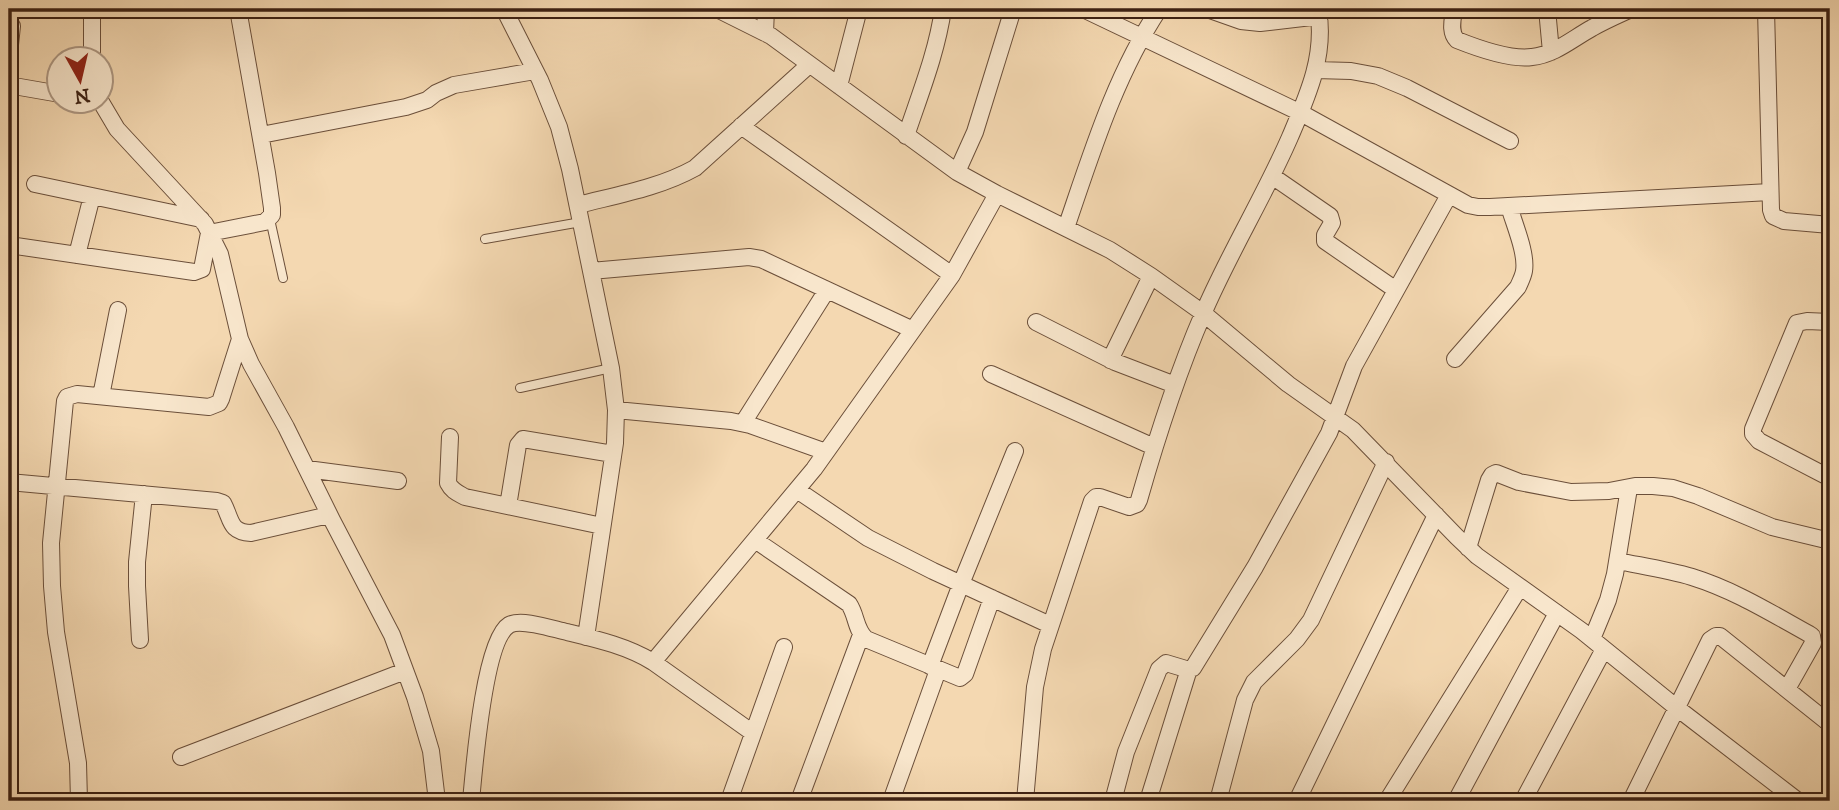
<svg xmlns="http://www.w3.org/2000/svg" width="1839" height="810" font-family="'IM FELL DW Pica',serif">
  <rect width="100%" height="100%" fill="#f4d8b1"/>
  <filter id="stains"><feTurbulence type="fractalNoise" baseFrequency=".00286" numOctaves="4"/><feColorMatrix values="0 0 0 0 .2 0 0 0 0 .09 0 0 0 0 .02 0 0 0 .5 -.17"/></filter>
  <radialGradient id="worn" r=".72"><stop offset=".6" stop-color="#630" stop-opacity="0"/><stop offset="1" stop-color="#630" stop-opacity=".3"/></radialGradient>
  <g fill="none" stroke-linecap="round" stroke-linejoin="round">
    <defs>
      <path id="lane" d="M270 219 283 278
        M485 239 581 222
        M520 388 611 368"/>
      <path id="street" d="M92 9V60
        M504 9 540 80 559 127 570 169 611 368 616 410 615 443 586 637
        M717 9 771 36 957 172 997 194 1110 250 1151 276 1203 313 1288 384 1353 430 1457 537 1477 556 1582 631 1677 708 1798 801
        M1083 9 1301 113 1468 205 1478 207H1490L1770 192
        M1207 9 1241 21 1260 23 1320 16
        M1454 9C1453 19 1449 32 1457 40 1477 48 1511 60 1532 57 1554 55 1572 39 1592 28 1604 21 1618 15 1631 9
        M1547 9 1551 52
        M1766 9 1771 210 1773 216 1784 221 1830 225
        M765 33 766 9
        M9 54 12 26
        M1316 70 1351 71 1378 76 1407 88 1510 141
        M9 82 14 86 60 94
        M839 86 859 9
        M101 102 117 129 205 224 220 254 240 339 251 364 286 427 332 520 392 635 415 697 431 751 437 801
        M741 126 952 275
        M261 135 406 107 427 100 436 93 454 85 535 71
        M906 136C920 94 937 52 943 9
        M957 172 975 132 1013 9
        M1272 176 1330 216 1332 223 1325 235V241L1396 290
        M35 184 201 219
        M578 205C617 195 659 188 695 168L809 65
        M1066 228C1092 152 1115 76 1159 9
        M9 245 194 272 202 269 209 233 265 222 272 215V208L267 173 238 9
        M77 255 92 196
        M591 271 749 257 761 259 913 330
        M1036 322 1115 362 1175 385
        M1830 322 1807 321 1797 323 1753 429V434L1759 441 1830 478
        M1455 359 1518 287C1520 282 1523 277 1524 271 1527 253 1514 224 1509 206
        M1110 360 1151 276
        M991 374 1154 447
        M101 396 118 310
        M616 410 731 421 750 425 826 452
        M743 423 827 290
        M450 437 448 483C452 491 458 493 465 497L602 526
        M307 469 398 481
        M9 482 217 501 223 503C232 520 229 532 251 533L329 515
        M797 490 868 538 933 571 1050 625
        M508 506 518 445 523 439 613 454
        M755 540 849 604C857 616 855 629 866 639L960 678 965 674 992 598
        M1468 548 1489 480 1492 475 1496 473 1519 482 1571 492 1609 491 1635 486H1653L1673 488 1698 496 1772 527 1830 541
        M1618 561C1642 566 1668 570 1692 577 1734 590 1771 613 1809 634L1812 636 1813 643 1787 689
        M1592 639 1608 600 1615 574 1629 488
        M140 640 137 586V562L144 494
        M653 662 753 733
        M930 666 961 584 1015 451
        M181 757 405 671
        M79 801 78 763 56 632 52 586 51 543 65 401 67 397 77 394 209 407 219 403 221 399 240 339
        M471 801C474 770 484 640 509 625 521 618 553 629 567 632 596 639 627 646 653 662L814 469 952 275 997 194
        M729 801 784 647
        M799 801 861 635
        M891 801 938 670
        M1025 801 1035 687 1043 649 1092 501 1096 497H1100L1129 507 1137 504 1139 500C1157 437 1177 374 1203 314 1229 253 1264 197 1290 137 1308 95 1326 55 1318 9
        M1113 801 1126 752 1159 669 1166 663 1186 669 1193 668 1255 567 1329 433 1354 366 1449 195
        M1148 801 1189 669
        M1218 801 1245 700 1254 682 1297 639 1311 620 1386 462
        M1297 801 1436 515
        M1387 801 1520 587
        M1456 801 1557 613
        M1523 801 1604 649
        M1631 801 1710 640 1716 636H1720L1830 724"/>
    </defs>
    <use href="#lane" stroke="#6b4f3a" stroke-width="10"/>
    <use href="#street" stroke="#6b4f3a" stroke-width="18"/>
    <use href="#lane" stroke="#f8e6cc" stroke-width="8"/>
    <use href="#street" stroke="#f8e6cc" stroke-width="16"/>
  </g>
  <rect width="1839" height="810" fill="none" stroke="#f4d8b1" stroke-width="35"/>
  <rect x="10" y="10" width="1818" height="789" fill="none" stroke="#3d2113" stroke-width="3.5"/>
  <rect x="18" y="18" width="1804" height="775" fill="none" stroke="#3d2113" stroke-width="2"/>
  <g transform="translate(80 80) rotate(172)"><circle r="33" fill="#f8e6cc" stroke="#ad9782" stroke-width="2"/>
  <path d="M0-5L12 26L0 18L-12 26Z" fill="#8f2418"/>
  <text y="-10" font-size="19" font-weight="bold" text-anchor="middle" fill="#3d2113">N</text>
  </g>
  <rect width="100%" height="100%" filter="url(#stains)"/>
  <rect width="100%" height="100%" fill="url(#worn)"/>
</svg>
